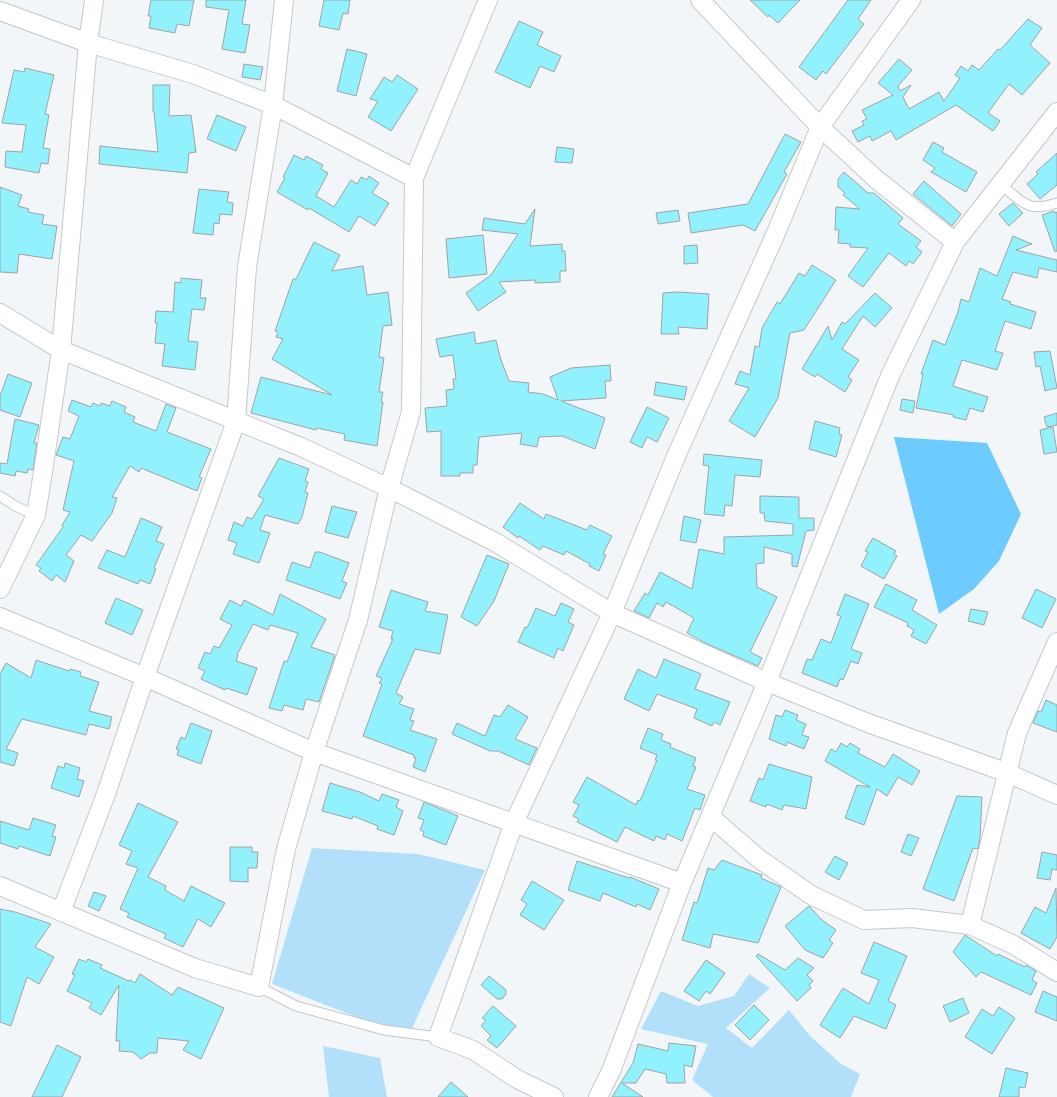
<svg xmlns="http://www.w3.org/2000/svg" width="1057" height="1097" font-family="'Sofia Sans Condensed',sans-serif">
  <rect width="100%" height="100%" fill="#f3f6f8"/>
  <path fill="#b2dff9" d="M312 848 418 854 485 870 408 1037 272 984Z
    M749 974 770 988 726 1028 752 1048 789 1010 810 1036 841 1064 860 1074 851 1097H713L692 1080 708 1044 641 1029 661 991 698 1006 734 996Z
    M323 1046 380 1058 387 1097H329Z"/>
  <path fill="#6dcbff" d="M894 437 987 443 1021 514 999 561 974 589 939 614Z"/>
  <path fill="#91f2fe" stroke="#a0a3a4" d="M151 0H194L189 26 177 24 175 33 149 28 151 16H148Z
    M206 0H246L242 24 250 25 245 53 222 49 229 10 206 7Z
    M324 0H350L348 14 343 13 339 30 319 26Z
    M750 0H800L778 23 769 15 768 17Z
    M848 0H871L858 19 864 24 826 74 823 71 816 80 799 67Z
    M1028 19 1042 28 1030 45 1050 63 1022 95 1009 84 988 113 1000 121 993 131 956 105 896 140 891 131 872 141 870 136 858 142 852 131 864 125 862 121 867 119 862 110 893 95 878 83 899 59 912 70 898 86 900 91 911 85 903 97 909 109 939 92 944 101 960 78 955 75 961 66 968 71 972 65 979 70 998 49 1000 50Z
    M519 21 543 32 537 45 561 56 554 72 540 66 530 88 495 72Z
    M347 49 367 54 356 96 337 91Z
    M244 64 263 67 260 80 242 77Z
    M25 68 54 75 45 114 49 115 43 148 50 149 48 164 41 163 39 173 5 167 6 151 22 152 26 125 2 123 14 70 24 72Z
    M397 75 418 89 391 131 368 117 378 101 370 99 384 77 392 82Z
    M153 85H170L169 116 191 115 196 152 189 153 187 173 99 164 100 146 158 152 154 112H153Z
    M217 115 246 127 236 151 207 139Z
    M785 134 801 142 784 172 787 174 755 231 743 225 691 233 688 213 748 204Z
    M933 142 944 148 942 152 977 172 966 192 931 172 935 168 923 160Z
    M557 147 574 149 572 163 555 162Z
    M1057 153V185L1040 199 1027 184 1038 174 1036 172Z
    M294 155 304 160 306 156 323 165 321 169 328 173 316 196 334 207 351 180 357 184 361 177 367 180 369 176 379 183 372 193 389 203 375 226 359 216 349 232 309 208 308 210 277 192 285 178 283 177Z
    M844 172 868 193H874L903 218 898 224 921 241 916 247 922 252 913 264 909 261 906 266 889 253 863 287 848 276 868 248 850 247V244L838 243 839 230H835L836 207 860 209 843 195 845 193 838 187V179Z
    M924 181 961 214 952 226 913 194Z
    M0 187 22 195 18 206 29 209 28 212 44 215 42 224 57 226 52 259 19 254 17 273 0 272Z
    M199 189 229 192 227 202 233 203 232 215 220 214 219 224 214 223 213 235 193 233Z
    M1013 203 1023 213 1009 226 999 214Z
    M535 209 530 246 562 244V251H565L566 271H560V282L535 283V280L499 282 506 292 478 311 466 293 491 275 518 234 482 230 484 218 525 224Z
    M678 210 680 221 658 224 656 213Z
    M1054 211 1055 213 1057 212V251L1055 252 1042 215Z
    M483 235 487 274 449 278 446 239Z
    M1013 236 1032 244 1016 250 1057 260V272L1039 268 1037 278 1013 272 1002 299 1011 302 1010 304 1036 312 1031 329 1005 321 995 351 1003 353 997 370 962 360 953 386 988 397 983 412 970 408 966 420 953 417 954 415 916 408 923 374H921L933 340 945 345 958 312 961 299 969 302 980 268 997 276Z
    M314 242 340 255 332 271 363 266 367 295 388 292 392 325 383 326 379 357 384 358 379 392H383L381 402H383L377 446 344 440 345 434 317 428 316 430 251 413 261 377 332 395 272 359 283 339 276 337 278 332 275 331 293 279H296Z
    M697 245 698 263 684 264V246Z
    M812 265 836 280 804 330 790 333 778 398 755 437 729 421 749 388 735 384 740 371 750 375 755 346 759 347 762 328 777 302 780 304 799 273 805 276Z
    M181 278 202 280 200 298H206L204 310 192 309 188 341 198 342 195 370 162 366 165 344 155 343 157 323H155L156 311 173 312 175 282 181 283Z
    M678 292 709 294 707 329 678 327 679 334H661L663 293Z
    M875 293 892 308 875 327 863 316 842 349 859 360 848 377 852 380 845 392 817 374 815 377 802 369 828 326 832 340 842 322 845 324Z
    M474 332 476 344 496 340 500 357 509 381 529 383 528 392 543 394 558 400 550 377 571 368 610 365 611 381H605L606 398 561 401 605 418 595 449 562 436 539 437 537 447 520 444 522 433 479 437 477 465H473V473H460V476H441V431L427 432 425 408 447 406 446 390 454 389 453 379H456L453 355 440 357 436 339Z
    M1050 351 1057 388 1045 391 1040 366 1036 367 1034 352Z
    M8 374 32 383 20 417 0 410V396Z
    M656 382 687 387 684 400 654 395Z
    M902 399 915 401 913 413 900 410Z
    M72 400 91 407 93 403 100 406 101 403 110 406 112 401 126 407 124 412 135 417 133 422 156 431 166 404 176 408 167 432 211 449 199 477 202 478 197 491 141 468 139 472 130 466 112 497 117 498 112 513 92 541 81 535 66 555 74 561 65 582 56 575 52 581 39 571 41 568 36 565 63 527 62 525 70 512 63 510 74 461 56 455 63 437 70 439 79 416 68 411Z
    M647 407 669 418 657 442 647 437 642 448 630 442Z
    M1057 413V425L1047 427 1044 417Z
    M15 419 39 425 34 443H37L33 470 28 469 27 473 16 471 15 476 0 473V463L7 464Z
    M815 421 840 428 839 434 842 435 836 457 809 449Z
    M1053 427 1057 452 1044 454 1040 430Z
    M704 454 762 460 760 477 735 475 732 506 725 505 724 516 704 514 709 466 703 465Z
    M279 458 309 469 305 481 308 482 305 492 308 493 302 517 298 524 265 515 260 530 270 533 259 563 233 554 237 543 228 540 234 522 243 526 247 517 252 519 264 499 258 496Z
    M760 496 799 497V518H814V530L806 531 797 567 792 566V554L764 547V563L756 564 757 587 777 597 750 652 762 658 758 666 705 643 687 633 694 618 666 602 663 607 657 603 649 618 634 611 645 593 648 595 660 572 692 589 699 549 724 554V537L793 535V524L765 521 764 513H760Z
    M520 503 544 519 546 514 587 530 590 525 612 536 603 554 606 555 599 571 589 566 590 564 566 551 564 555 543 546 540 550 519 536 518 538 503 527Z
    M332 506 357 512 348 538 325 532Z
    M684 516 701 520 696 543 680 540Z
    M141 518 162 527 156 541 164 544 154 568 156 569 150 584 140 580 138 584 98 568 107 550 125 557Z
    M873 538 896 551 894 554 897 556 884 579 861 566 868 552 865 551Z
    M315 552H320L349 563 342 581 347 583 340 599 286 580 292 562 310 568Z
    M487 555 509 564 494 601 477 626 461 617Z
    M886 584 917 600 912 610 937 625 926 644 911 636 914 630 907 626 908 623 874 607Z
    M1036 589 1056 599 1042 628 1022 618Z
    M391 590 428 602 425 611 448 615 440 654 415 649 396 693 403 697 399 704 414 709 410 720 414 721 410 730 437 739 425 772 413 767 416 758H414V755L363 736 382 684 379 683 382 678 376 676 393 639H391L393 631 379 627Z
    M280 594 326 619 311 647 335 655 319 702 306 699 303 710 284 705 282 711 269 708 284 661 287 662 298 633 270 625 268 630 253 624 237 655H238L236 661 257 668 247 695 226 688 225 690 201 679 205 671 198 668 205 652 210 654 214 646 219 648 232 625 220 619 230 600 241 606 244 600 273 615Z
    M845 594 869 604 851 649 862 653 858 664 851 661 843 680 840 679 837 687 802 673 807 659 812 660 821 639 831 643 841 616 837 615Z
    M116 598 143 610 132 635 105 623Z
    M561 603 574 609 568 622 574 625 563 651 558 648 554 658 518 642 525 627 527 628 536 608 555 616Z
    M971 609 988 612 984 625 968 621Z
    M664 659 701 674 695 689 730 702 720 725 714 722 712 726 694 718 697 709 657 694 649 711 624 699 638 669 656 678Z
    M36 660 69 671 70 669 81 672 80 676 99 682 89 711 112 717 109 729 89 724 86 735 22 719 6 749 18 753 14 766 0 762V674L6 663 31 678Z
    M1046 700 1057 705V732L1033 723 1038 711 1041 712Z
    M508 705 528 717 515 739 537 748 529 765 498 751H490L452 734 457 723 485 736 494 715 500 717Z
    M785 710 798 715 796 720 806 724 802 735 809 737 804 749 787 742 786 746 769 739 776 715 782 717Z
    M191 723 212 731 201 764 177 755 179 749H176L181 737 185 739Z
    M648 728 663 734 661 740 671 744 670 747 696 758 693 766 696 767 687 789 705 795 700 810 695 808 682 841 667 834 665 840 656 836 654 841 625 827 617 842 577 822 579 819 573 816 579 805 573 802 587 777 636 805 638 800 640 801 657 760H655L657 755 640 748Z
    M841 743 847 747 850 743 860 749 858 753 885 767 893 754 920 771 912 785 898 777 887 796 877 789 864 825 845 818 857 785 870 787 825 761 831 749 836 752Z
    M65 763 80 768 77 779 84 781 79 797 51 788 58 766 64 768Z
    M769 764 812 777 806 809 784 805 782 810 767 804 766 807 750 801 759 778 763 780Z
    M330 783 360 792 379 801 382 794 399 800 396 807 403 811 394 835 377 829 378 826 353 816 352 819 322 811Z
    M957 796 982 797 980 838 978 849 973 848 954 901 923 889Z
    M424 802 458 816 446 845 423 836 424 832 420 830 424 820 418 818Z
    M138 803 178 822 148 877 166 886 165 890 184 901 191 886 225 903 211 927 198 919 183 947 164 938 166 934 127 917 129 913 120 909 138 868 126 864 132 851 119 845Z
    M33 818 56 825 52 836 56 837 50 856 19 846 18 849 0 843V821L29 830Z
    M908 834 919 838 911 856 901 852Z
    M230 847H252V852H258L257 868H248V882L230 881Z
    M1042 852 1057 855V870L1052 869 1050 880 1037 878Z
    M835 856 848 863 839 880 825 872Z
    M722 860 762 875 761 878 781 887 758 943 713 934 710 948 682 940 694 902 697 903 708 868 714 870Z
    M577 861 629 878 630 877 659 889 650 910 637 904 636 907 603 893 600 901 568 890Z
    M532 881 564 900 544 930 520 915 527 904 521 900Z
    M1056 888 1057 937 1050 949 1021 933 1035 907 1046 913Z
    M94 892 106 896 99 911 88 906Z
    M809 906 822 920 836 930 829 940 833 943 823 958 805 950 785 926Z
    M0 909 15 912 51 924 35 947 54 957 39 984 27 977 11 1026 0 1022Z
    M965 935 997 956 998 954 1025 967 1026 965 1036 971 1032 980 1037 983 1031 995 981 972 976 977 953 952Z
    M874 942 907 956 888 1001 896 1005 886 1029 854 1016 840 1038 820 1025 843 988 869 1004 879 980 861 973Z
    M758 954 785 970 798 958 814 968 807 975 813 981 809 985 811 988 797 1001 756 956Z
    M79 959 86 962 88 959 102 965 100 968 129 981 130 980 135 983 140 974 172 995 178 987 224 1008 201 1059 183 1050 189 1041 158 1038 157 1053H150L141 1059 133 1052 119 1051 120 1041H116L119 985 101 1015 89 1008 92 1003 67 991 75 975 72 974Z
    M706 960 725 973 710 994 706 991 699 1001 684 991Z
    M489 976 506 990V994L502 999H497L481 985Z
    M1043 991 1057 997V1021L1035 1012Z
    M963 998 969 1013 950 1022 943 1006Z
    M754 1005 769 1020 750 1040 735 1025Z
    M493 1006 516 1026 497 1048 487 1040 491 1036 481 1026 486 1020 482 1018Z
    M999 1007 1015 1018 992 1054 965 1037 982 1009 993 1016Z
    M669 1043 696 1046 692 1067 684 1065 685 1083H667L666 1074 645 1069 636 1083H622L643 1097H612L633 1063 638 1044 668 1051Z
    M57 1045 81 1057 62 1097H32Z
    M1006 1068 1028 1073 1025 1088 1019 1087V1097H999Z
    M451 1082 468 1097H438Z"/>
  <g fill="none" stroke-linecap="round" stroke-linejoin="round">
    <defs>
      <path id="service" d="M1000 184C1023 202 1027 213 1057 203
        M0 496 17 507 36 515
        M259 987 296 1006 384 1030 438 1037"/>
      <path id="minor" d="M700 0 820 127 876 179 955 242
        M0 11 88 43 193 74 273 105 414 178
        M0 313 61 350 301 447 389 488 495 542 612 613 767 682 868 723 1008 773 1057 795
        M0 589 36 515 43 472 61 350 88 43 94 0
        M0 617 145 677 314 752 682 883
        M711 817 758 858 811 895 864 920 912 918 970 925 1014 945 1057 972
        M0 886 195 968 259 987 286 849 314 752 358 620 389 488 411 412 414 178 488 0
        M61 912 106 794 145 677 236 421 247 267 273 105 284 0
        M970 925 1017 733 1057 642
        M554 1097 517 1079 473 1050 438 1037 514 823 612 613 677 454 776 233 820 127 911 0
        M598 1097 611 1071 682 883 767 682 890 376 955 242 1057 112"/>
    </defs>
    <use href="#service" stroke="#c5c8c9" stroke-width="11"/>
    <use href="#minor" stroke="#c5c8c9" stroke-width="20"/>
    <use href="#service" stroke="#fff" stroke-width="9"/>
    <use href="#minor" stroke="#fff" stroke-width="18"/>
  </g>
</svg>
